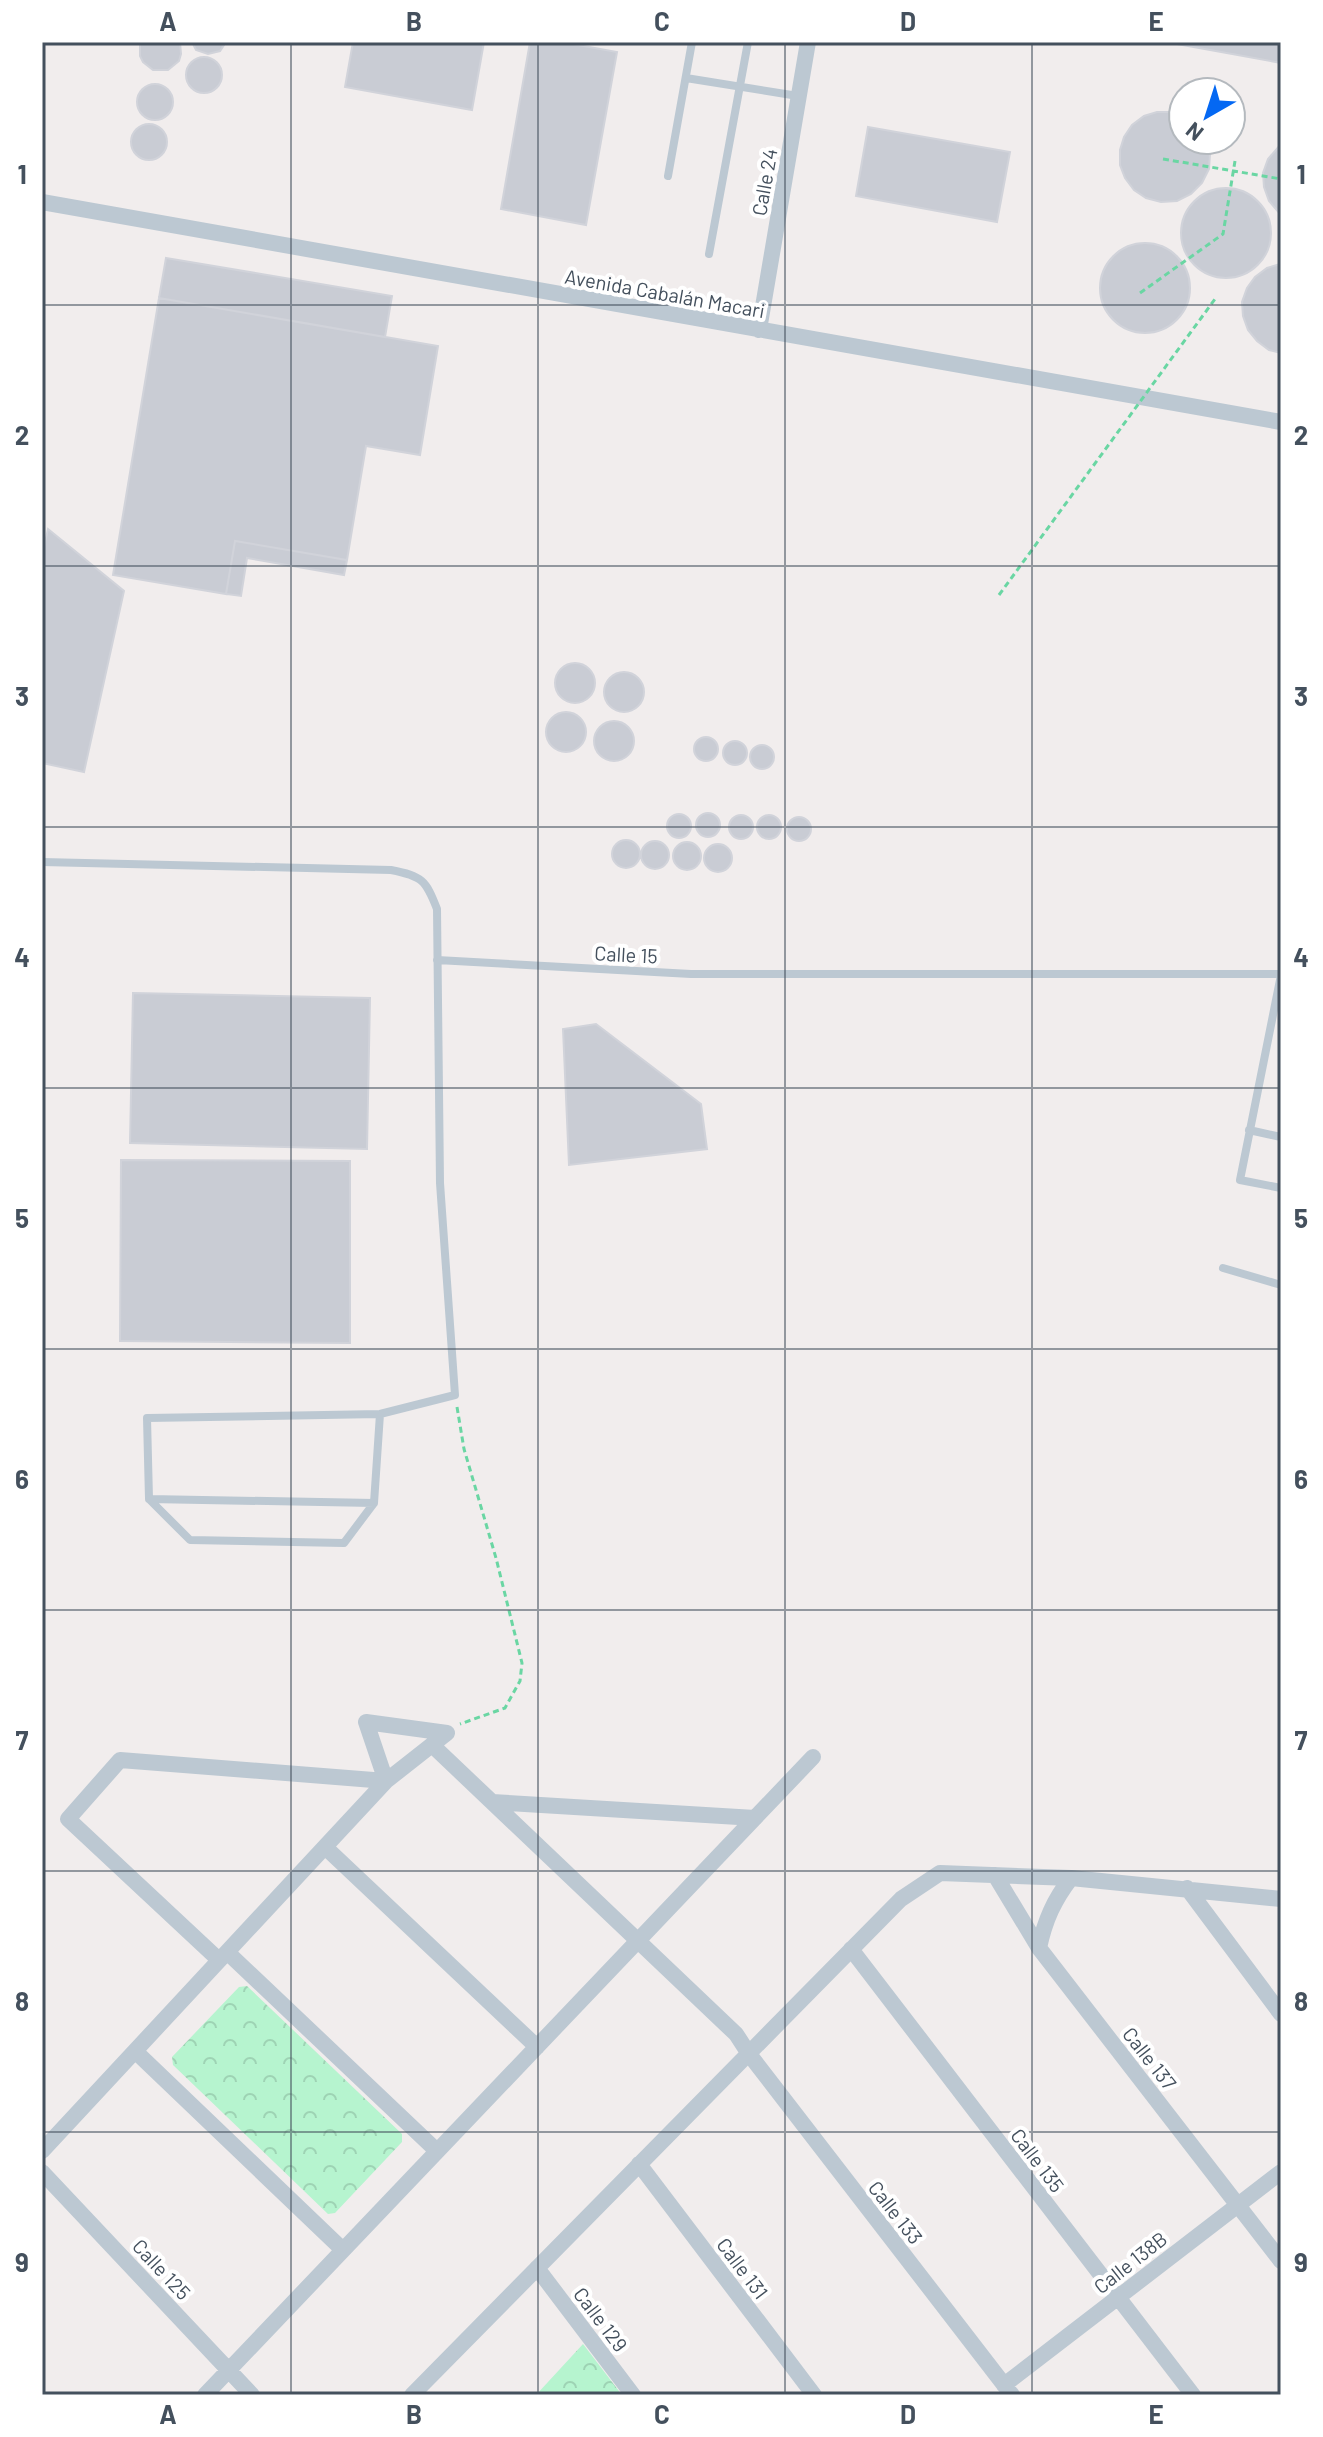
<svg xmlns="http://www.w3.org/2000/svg" width="1323" height="2437" font-family="Barlow,sans-serif">
  <defs>
    <pattern id="forest-crowns" width="20" height="18" patternUnits="userSpaceOnUse" patternTransform="scale(2)"><rect width="20" height="18" fill="#b6f4cf"/><path d="M2 6a3 3 0 1 1 6 0M12 15a3 3 0 1 1 6 0" fill="none" stroke="#9ed3b4"/></pattern>
  </defs>
  <rect width="100%" height="100%" fill="#f1eded"/>
  <path fill="url(#forest-crowns)" d="M247 1986 402 2134V2142L335 2213 328 2214 173 2065 172 2057 239 1987Z
    M583 2344 622 2395H536Z"/>
  <path fill="#c9ccd4" stroke="#d1d3da" stroke-width="2" d="M140 42H180L181 54 179 61 168 70H153L143 62 140 56Z
    M192 42H226L220 51 208 54 196 50Z
    M353 42H484L472 110 345 87Z
    M530 42H562L617 52 586 225 501 209Z
    M1166 42H1281V63Z
    M186 75a18 18 0 1 1 36 0a18 18 0 1 1-36 0Z
    M137 102a18 18 0 1 1 36 0a18 18 0 1 1-36 0Z
    M1157 112H1172L1183 115V140H1207L1210 154 1209 169 1202 183 1191 194 1177 201 1161 202 1146 198 1134 190 1125 178 1120 165V150L1124 137 1132 125 1144 116Z
    M131 142a18 18 0 1 1 36 0a18 18 0 1 1-36 0Z
    M868 127 1010 152 997 222 856 196Z
    M1281 144V215L1269 201 1264 187 1263 173 1268 159Z
    M1181 233a45 45 0 1 1 90 0a45 45 0 1 1-90 0Z
    M1100 288a45 45 0 1 1 90 0a45 45 0 1 1-90 0Z
    M166 258 392 296 385 337 159 298Z
    M1280 264H1281V353L1269 350 1257 341 1248 330 1243 316 1242 302 1247 288 1255 277 1267 268Z
    M159 298 438 346 420 455 366 446 347 560 235 541 226 594 113 575Z
    M48 529 124 591 84 772 42 763V556Z
    M235 541 347 560 344 575 247 558 241 596 226 594Z
    M555 683a20 20 0 1 1 40 0a20 20 0 1 1-40 0Z
    M604 692a20 20 0 1 1 40 0a20 20 0 1 1-40 0Z
    M546 732a20 20 0 1 1 40 0a20 20 0 1 1-40 0Z
    M594 741a20 20 0 1 1 40 0a20 20 0 1 1-40 0Z
    M694 749a12 12 0 1 1 24 0a12 12 0 1 1-24 0Z
    M723 753a12 12 0 1 1 24 0a12 12 0 1 1-24 0Z
    M750 757a12 12 0 1 1 24 0a12 12 0 1 1-24 0Z
    M696 825a12 12 0 1 1 24 0a12 12 0 1 1-24 0Z
    M667 826a12 12 0 1 1 24 0a12 12 0 1 1-24 0Z
    M729 827a12 12 0 1 1 24 0a12 12 0 1 1-24 0Z
    M757 827a12 12 0 1 1 24 0a12 12 0 1 1-24 0Z
    M787 829a12 12 0 1 1 24 0a12 12 0 1 1-24 0Z
    M612 854a14 14 0 1 1 28 0a14 14 0 1 1-28 0Z
    M641 855a14 14 0 1 1 28 0a14 14 0 1 1-28 0Z
    M673 856a14 14 0 1 1 28 0a14 14 0 1 1-28 0Z
    M704 858a14 14 0 1 1 28 0a14 14 0 1 1-28 0Z
    M133 993 370 998 367 1149 130 1143Z
    M596 1024 701 1104 707 1149 569 1165 563 1029Z
    M121 1160 350 1161V1343L120 1341Z"/>
  <g fill="none" stroke-linecap="round" stroke-linejoin="round">
    <path stroke="#6ad6a3" stroke-width="3" stroke-dasharray="6 4" stroke-linecap="butt" d="M1163 159 1281 179
      M1140 293 1223 234 1235 161
      M457 1407 464 1449 496 1558 522 1663 520 1681 505 1708 460 1724"/>
    <path stroke="#bcc8d2" stroke-width="8" d="M686 78 798 96
      M668 176 692 42
      M709 254 748 42
      M42 862 391 870C422 876 426 880 437 909L440 1183 455 1395 380 1414 147 1418 149 1499 190 1540 344 1543 374 1503 380 1414
      M437 960 691 974H1281
      M1281 975 1240 1180 1281 1188
      M1249 1130 1281 1137
      M1223 1268 1281 1285
      M149 1499 374 1503"/>
    <path stroke="#bcc8d2" stroke-width="16" d="M42 202 1281 422
      M759 330 808 42
      M432 1745 736 2034 749 2054 1012 2395
      M386 1781 366 1722 447 1733
      M492 1802 755 1818
      M325 1847 537 2047
      M995 1875 1039 1948 1281 2261
      M1187 1888 1281 2014
      M1039 1948C1045 1920 1054 1900 1071 1878
      M851 1949 1193 2395
      M227 1952 437 2151
      M219 1960 68 1819 120 1760 386 1781
      M135 2051 343 2250
      M42 2151 386 1781 447 1733
      M639 2164 814 2395
      M42 2172 252 2395
      M537 2268 633 2395
      M1004 2385 1281 2172
      M205 2395 813 1757
      M412 2395 901 1899 940 1873 1071 1878 1281 1899"/>
    <path stroke="#6ad6a3" stroke-width="3" stroke-dasharray="6 4" stroke-linecap="butt" d="M999 595 1215 299"/>
  </g>
  <path fill="none" stroke="#44505d" stroke-width="2" stroke-opacity="0.55" d="M291 42V2395M538 42V2395M785 42V2395M1032 42V2395M42 305H1281M42 566H1281M42 827H1281M42 1088H1281M42 1349H1281M42 1610H1281M42 1871H1281M42 2132H1281"/>
  <g text-anchor="middle" dominant-baseline="central" stroke-width="8" stroke-linejoin="round" paint-order="stroke">
    <g font-size="20" fill="#44505d" stroke="#fff">
      <text transform="translate(764 182) rotate(-80)">Calle 24</text>
      <text transform="translate(665 293) rotate(10)">Avenida Cabalán Macari</text>
      <text transform="translate(626 954) rotate(3)">Calle 15</text>
      <text transform="translate(1150 2058) rotate(52)">Calle 137</text>
      <text transform="translate(1038 2160) rotate(53)">Calle 135</text>
      <text transform="translate(896 2212) rotate(52)">Calle 133</text>
      <text transform="translate(1130 2262) rotate(-38)">Calle 138B</text>
      <text transform="translate(743 2268) rotate(53)">Calle 131</text>
      <text transform="translate(162 2269) rotate(47)">Calle 125</text>
      <text transform="translate(601 2319) rotate(53)">Calle 129</text>
    </g>
  </g>
  <rect width="1323" height="2437" fill="none" stroke="#ffffff" stroke-width="88"/>
  <g transform="translate(1207 116) rotate(219)"><circle r="38" fill="#ffffff" stroke="#b4b9be" stroke-width="2"/>
  <path d="M0-6L14 30L0 20L-14 30Z" fill="#0468f3"/>
  <text y="-12" font-size="22" font-weight="bold" text-anchor="middle" fill="#44505d">N</text>
  </g>
  <rect x="44" y="44" width="1235" height="2349" fill="none" stroke="#44505d" stroke-width="3"/>
  <g font-size="26" text-anchor="middle" font-weight="bold" fill="#44505d">
    <text x="168" y="31">A</text>
    <text x="414" y="31">B</text>
    <text x="662" y="31">C</text>
    <text x="908" y="31">D</text>
    <text x="1156" y="31">E</text>
    <text x="22" y="184">1</text>
    <text x="1301" y="184">1</text>
    <text x="22" y="445">2</text>
    <text x="1301" y="445">2</text>
    <text x="22" y="706">3</text>
    <text x="1301" y="706">3</text>
    <text x="22" y="967">4</text>
    <text x="1301" y="967">4</text>
    <text x="22" y="1228">5</text>
    <text x="1301" y="1228">5</text>
    <text x="22" y="1489">6</text>
    <text x="1301" y="1489">6</text>
    <text x="22" y="1750">7</text>
    <text x="1301" y="1750">7</text>
    <text x="22" y="2011">8</text>
    <text x="1301" y="2011">8</text>
    <text x="22" y="2272">9</text>
    <text x="1301" y="2272">9</text>
    <text x="168" y="2424">A</text>
    <text x="414" y="2424">B</text>
    <text x="662" y="2424">C</text>
    <text x="908" y="2424">D</text>
    <text x="1156" y="2424">E</text>
  </g>
</svg>
